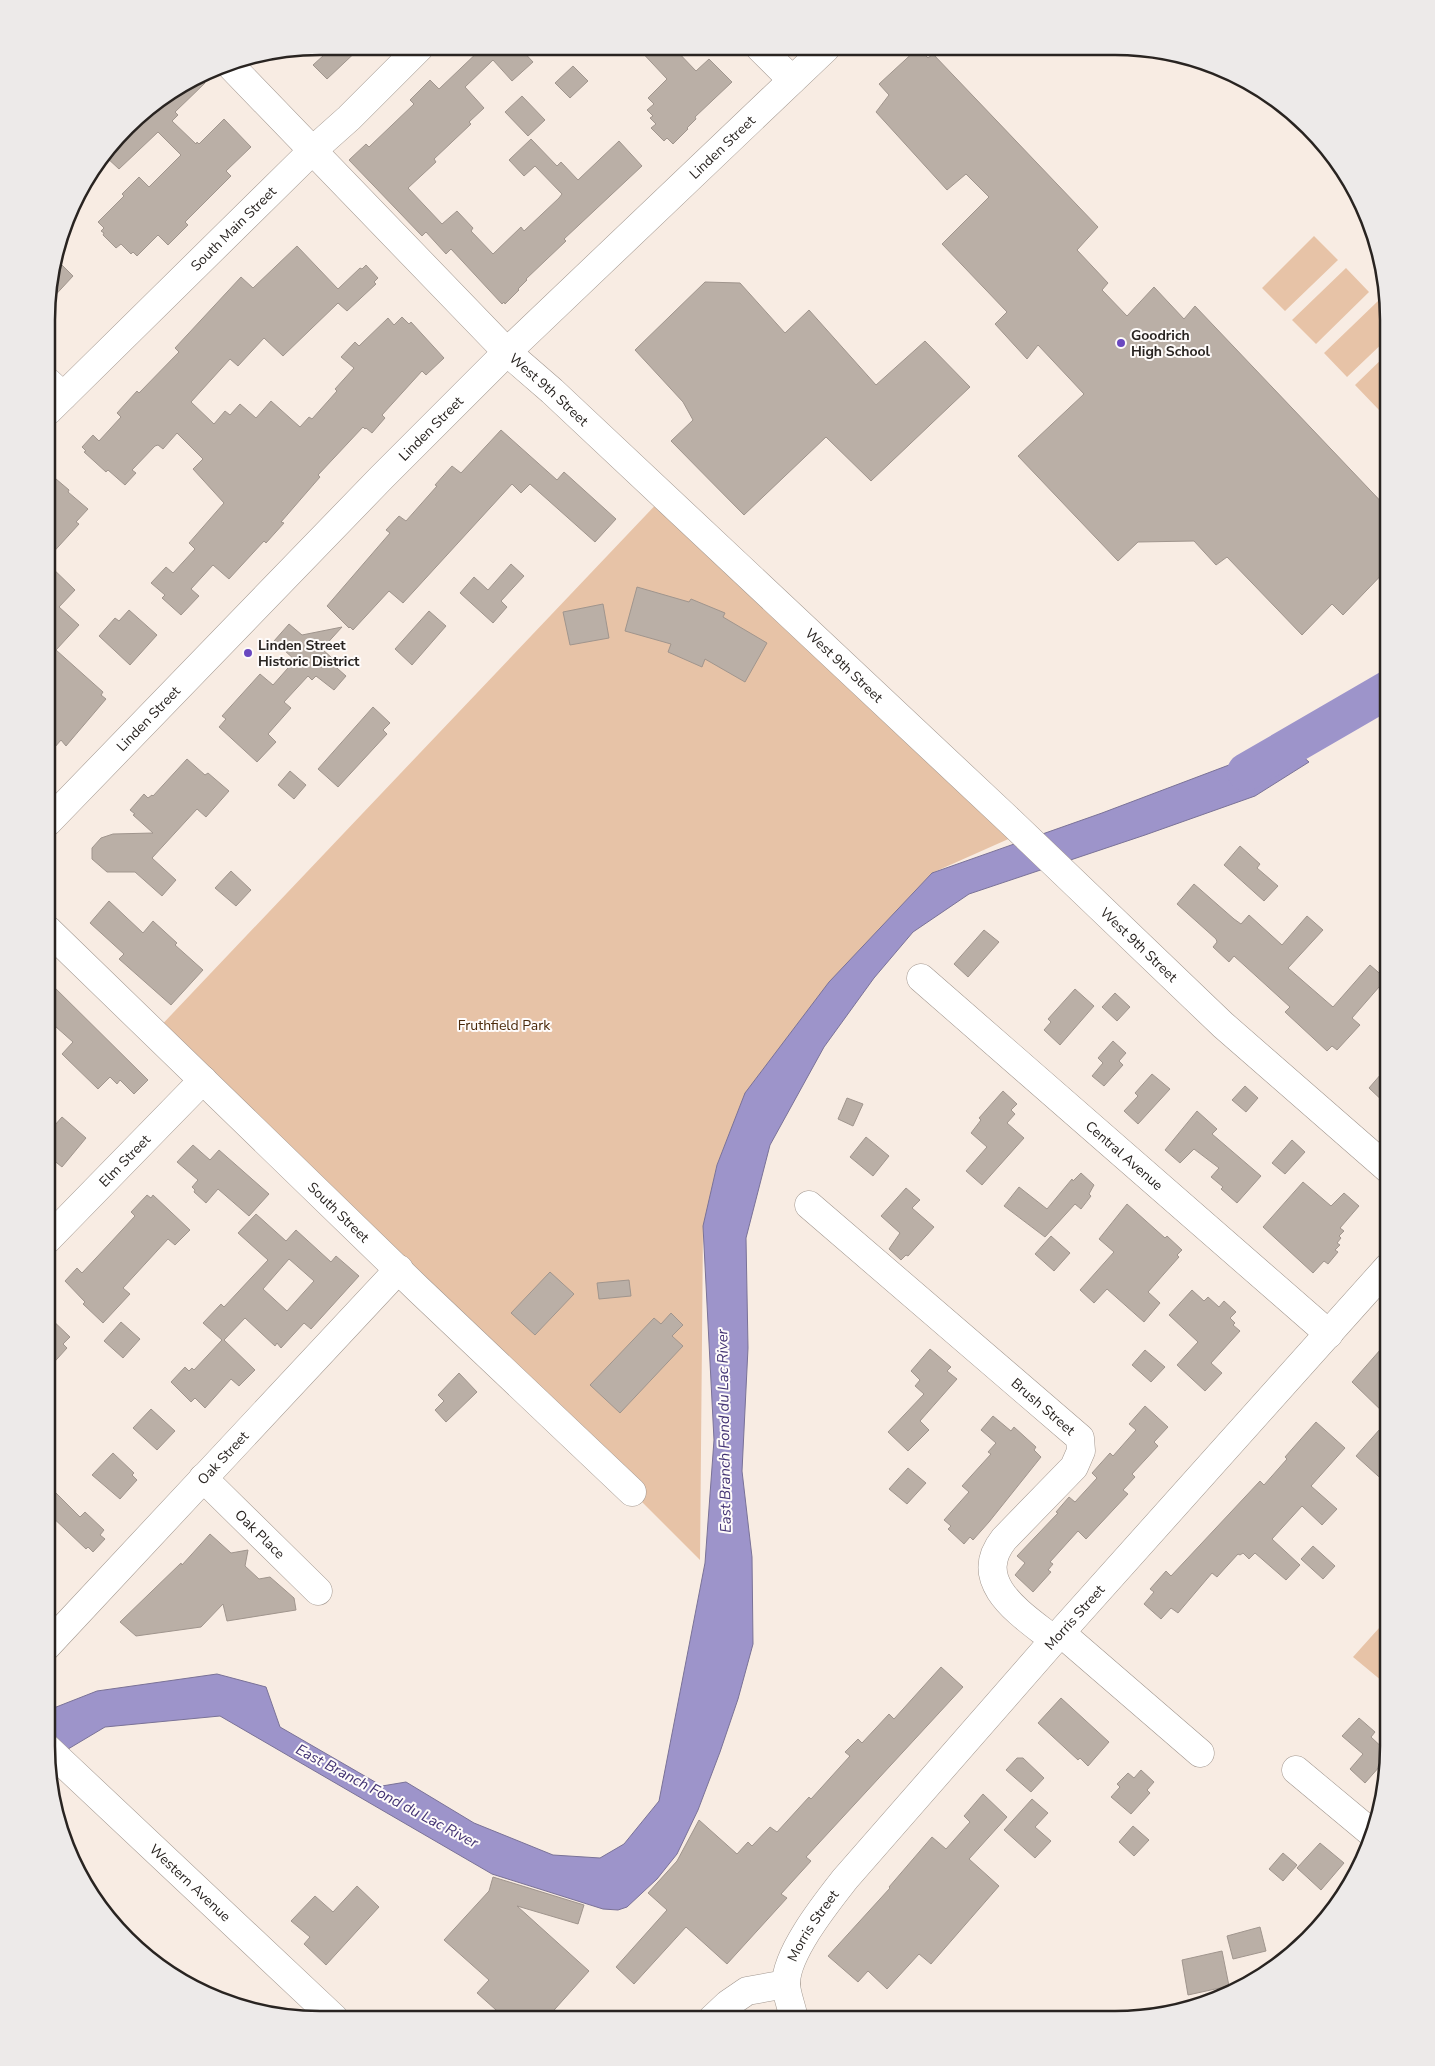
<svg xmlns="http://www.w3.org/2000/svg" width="1435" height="2066" font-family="'Nunito Sans',sans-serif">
  <rect width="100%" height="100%" fill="#f8ece3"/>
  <path fill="#e7c3a7" d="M1314 236 1338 260 1285 311 1262 288Z
    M1346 268 1369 292 1316 344 1292 320Z
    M1378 301 1388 311 1389 337 1347 377 1324 353Z
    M1389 352V400L1379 410 1355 385Z
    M664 496 1022 833 932 873 829 983 745 1094 717 1165 703 1228 700 1560 632 1492 154 1033Z
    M1388 1618V1686L1353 1657Z"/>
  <path fill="#9d94ca" stroke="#7a7297" d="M1277 734 1309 762 1255 796 1145 835 969 894 913 932 874 978 824 1047 770 1145 746 1238 748 1348 742 1471 752 1557 753 1644 738 1699 720 1752 698 1810 677 1854 657 1879 627 1907 618 1910 603 1909 492 1874 220 1716 105 1727 48 1761 46 1711 97 1691 217 1674 266 1687 280 1727 382 1786 406 1782 474 1823 553 1855 600 1858 624 1844 659 1801 705 1563 714 1440 703 1226 717 1165 745 1093 829 982 932 873 1102 813 1229 765Z"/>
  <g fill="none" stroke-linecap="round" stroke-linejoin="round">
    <path stroke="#9d94ca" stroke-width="38" d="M1246 772 1389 689"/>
  </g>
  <path fill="#baafa6" stroke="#a0958d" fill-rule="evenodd" d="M348 46H362L327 79 313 65 324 55 316 47Z
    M480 47H519L533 62 512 81 493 60 465 87 484 108 469 122 471 124 434 159 436 162 408 188 442 224 457 211 473 228 471 231 493 254 521 227 524 231 559 198 562 194 535 166 524 176 509 160 531 139 557 166 561 162 578 180 619 141 642 166 564 239 566 241 526 279 527 280 518 289 519 290 505 304 504 302 502 304 451 249 446 254 426 232 422 236 349 160 366 144 369 147 414 104 410 100 430 80 439 89 482 48Z
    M637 47H673L696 71 709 59 732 82 695 117 696 119 687 128 688 129 673 144 667 138 664 141 651 128 656 124 650 118 653 116 647 110 654 104 648 98 667 79Z
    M918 48 928 58 933 54 1098 227 1077 250 1108 283 1102 290 1127 316 1154 287 1184 319 1195 306 1389 510V567L1343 615 1332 604 1302 635 1227 557 1216 565 1194 541 1138 542 1118 561 1018 456 1084 394 1038 345 1027 359 995 324 1007 312 942 244 989 197 966 174 947 190 876 112 889 95 879 84Z
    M573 66 588 81 570 98 555 83Z
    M202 78 205 83 175 112 178 115 172 121 196 144 197 142 199 144 224 119 251 147 226 171 231 176 185 222 188 225 168 245 158 235 137 256 133 252 131 254 121 244 116 248 103 235 104 233 101 231 104 228 98 222 124 196 122 194 139 177 149 187 181 155 158 132 119 169 105 156 126 131 142 115 140 114Z
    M522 96 545 120 528 136 505 112Z
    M297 246 338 289 360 268 362 269 366 265 378 278 374 282 376 284 347 311 338 303 283 356 264 338 238 366 230 359 191 402 214 424 225 411 230 415 240 404 256 418 271 401 300 427 309 417 312 419 337 391 335 389 354 368 341 357 355 342 359 346 388 318 394 325 402 317 409 324 411 322 444 358 426 375 422 371 382 415 385 418 372 433 366 428 365 429 363 427 318 475 320 477 281 522 284 523 266 543 264 541 229 579 213 565 191 589 199 596 181 615 162 598 165 595 151 583 166 567 173 573 195 549 189 543 224 503 193 469 203 459 177 433 163 449 158 445 155 446 132 470 136 473 125 485 108 470 106 472 84 452 86 451 82 447 93 435 99 441 121 417 117 413 137 391 139 393 179 352 175 348 241 277 253 288Z
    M57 260 73 276 49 302V284Z
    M705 282 740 283 785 333 809 310 876 385 925 341 970 387 871 481 826 437 744 515 671 441 693 420 683 402 635 350Z
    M501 430 557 480 564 472 616 519 595 542 530 484 521 493 512 484 403 603 389 591 353 630 350 627 349 628 327 606 390 533 386 530 399 516 406 521 437 486 435 485 452 466 461 473Z
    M56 479 69 490 68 492 88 509 76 522 79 524 48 558V488Z
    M48 564 75 590 59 607 79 625 56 650 103 692 101 695 106 699 66 746 61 740 48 755Z
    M511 564 524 576 501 601 507 607 493 623 460 593 474 577 488 590Z
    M637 587 689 602 691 599 725 613 723 617 767 643 745 682 705 659 702 667 668 652 671 644 625 631Z
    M603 604 609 638 570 645 563 612Z
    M129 610 157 635 130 665 99 636 115 618 119 621Z
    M429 611 446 626 412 665 395 649Z
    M289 624 302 635 342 627 322 649 332 658 329 661 346 676 334 690 316 676 312 680 308 676 284 702 291 708 268 734 276 742 257 762 219 727 226 719 222 716 260 674 273 685 295 660 274 641Z
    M373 707 390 723 383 730 387 734 338 787 318 769Z
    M187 759 205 775 208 773 229 791 206 817 197 809 152 858 176 880 162 896 135 872H107L92 859V848L101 838 113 834 153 833 133 815 135 814 130 810 144 794 148 798 152 795 153 796Z
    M290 771 306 785 294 799 278 785Z
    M1240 846 1260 864 1257 868 1278 886 1264 901 1224 865Z
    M231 871 251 890 236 906 215 888Z
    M1194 884 1234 919 1241 924 1249 915 1282 945 1307 916 1323 930 1288 968 1333 1007 1370 965 1386 979 1352 1018 1360 1025 1337 1050 1332 1046 1327 1051 1285 1012 1290 1007 1234 956 1229 962 1213 947 1217 942 1216 939 1177 904Z
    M109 901 143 933 153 921 177 943 175 945 203 970 171 1005 119 959 124 954 90 923Z
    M984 930 999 942 968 977 954 964Z
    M48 981 148 1080 134 1094 120 1080 117 1084 110 1077 98 1089 62 1054 73 1042 47 1019Z
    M1075 989 1094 1006 1060 1045 1044 1030 1051 1022 1048 1019Z
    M1115 993 1130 1007 1117 1021 1102 1007Z
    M1113 1041 1126 1053 1119 1061 1123 1065 1104 1086 1092 1076 1103 1063 1098 1058Z
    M1388 1066V1106L1369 1088Z
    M1152 1074 1170 1089 1138 1124 1124 1111 1138 1096 1135 1093Z
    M1245 1086 1258 1098 1246 1112 1232 1100Z
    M1003 1091 1017 1104 1011 1110 1015 1114 1007 1123 1024 1138 982 1185 966 1171 987 1147 971 1133 981 1120 979 1118Z
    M847 1098 863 1104 853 1126 838 1119Z
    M1197 1111 1217 1129 1212 1134 1261 1176 1237 1203 1221 1189 1223 1187 1211 1177 1219 1168 1194 1149 1180 1163 1165 1150Z
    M62 1117 86 1138 62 1167 47 1155V1134Z
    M866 1137 889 1156 873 1176 850 1157Z
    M1292 1140 1305 1152 1285 1174 1272 1163Z
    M193 1145 210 1160 219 1150 269 1194 249 1216 218 1189 206 1203 194 1192 195 1190 192 1187 198 1180 177 1162Z
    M1081 1173 1094 1185 1089 1194 1091 1196 1081 1209 1075 1204 1045 1237 1004 1206 1019 1187 1047 1209 1072 1179 1073 1181Z
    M1303 1182 1331 1206 1344 1193 1359 1206 1340 1228 1344 1231 1339 1236 1341 1238 1337 1243 1340 1245 1335 1250 1338 1252 1328 1264 1324 1261 1313 1273 1263 1227Z
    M906 1188 920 1200 912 1208 934 1227 908 1256 906 1255 901 1260 889 1249 900 1233 881 1216Z
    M147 1195 151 1198 153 1195 190 1230 175 1245 168 1239 123 1288 130 1294 103 1323 83 1304 85 1302 65 1281 77 1268 82 1273 110 1243 135 1216 131 1212Z
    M1127 1204 1165 1238 1167 1236 1182 1250 1177 1255 1179 1257 1148 1292 1160 1303 1144 1322 1107 1289 1094 1303 1080 1290 1114 1252 1099 1239Z
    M256 1214 286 1241 296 1230 331 1262 336 1256 359 1276 311 1329 304 1323 281 1348 277 1343 275 1346 245 1318 224 1340 255 1370 239 1386 231 1379 205 1408 195 1398 191 1402 171 1382 185 1367 189 1371 192 1368 194 1370 222 1340 203 1323 221 1304 224 1307 268 1260 238 1233ZM289 1259 314 1281 287 1311 263 1289Z
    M1051 1236 1070 1253 1054 1271 1035 1254Z
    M550 1272 574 1294 535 1335 511 1313Z
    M629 1280 631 1296 599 1299 597 1283Z
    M1192 1290 1204 1301 1208 1297 1219 1307 1224 1301 1236 1312 1230 1318 1235 1323 1233 1325 1240 1331 1211 1363 1222 1373 1205 1391 1177 1365 1198 1342 1169 1315Z
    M671 1313 683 1325 672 1336 683 1346 620 1413 590 1385 654 1318 661 1324Z
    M47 1315 70 1337 63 1344 67 1348 47 1370Z
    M121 1322 140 1339 123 1358 104 1341Z
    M1388 1341V1417L1352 1382Z
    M930 1349 951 1367 947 1371 957 1379 920 1421 929 1430 908 1451 888 1432 924 1394 915 1386 920 1380 911 1371Z
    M1145 1350 1165 1367 1151 1382 1132 1365Z
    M459 1373 477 1392 446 1422 435 1410 444 1401 438 1395Z
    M1145 1406 1168 1427 1154 1442 1158 1446 1132 1474 1135 1477 1123 1490 1128 1494 1086 1539 1078 1531 1050 1562 1053 1564 1048 1570 1051 1572 1033 1592 1015 1575 1025 1563 1017 1556 1058 1513 1056 1512 1069 1497 1075 1502 1097 1478 1092 1473 1110 1453 1113 1456 1136 1430 1129 1424Z
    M151 1409 175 1431 157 1450 133 1428Z
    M993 1416 1011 1431 1014 1427 1036 1447 1034 1450 1041 1457 989 1522 973 1540 970 1537 964 1544 948 1529 951 1526 944 1520 969 1492 962 1486 991 1454 988 1452 996 1443 981 1430Z
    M1388 1420V1485L1356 1456Z
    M1316 1422 1345 1448 1311 1486 1337 1509 1322 1525 1302 1506 1272 1539 1300 1565 1286 1580 1255 1553 1249 1559 1243 1553 1240 1555 1238 1554 1217 1577 1212 1573 1178 1613 1171 1608 1161 1619 1144 1604 1154 1592 1150 1589 1166 1571 1171 1576 1260 1481 1264 1485 1287 1459 1285 1457Z
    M113 1453 134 1473 132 1475 137 1480 120 1499 92 1475Z
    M908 1468 926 1483 907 1504 889 1489Z
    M47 1484 80 1517 85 1512 104 1530 100 1535 105 1539 93 1552 88 1547 86 1549 47 1512Z
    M210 1534 231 1553 248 1550 245 1566 259 1579 270 1577 294 1598 296 1610 227 1621 223 1604 201 1627 136 1636 120 1622 181 1563 182 1565Z
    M1313 1546 1335 1566 1323 1579 1301 1559Z
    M941 1667 963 1687 806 1857 811 1861 781 1894 787 1898 727 1964 686 1927 634 1984 616 1967 667 1910 648 1893 677 1861 699 1820 737 1854 748 1842 752 1846 770 1827 777 1832 809 1797 811 1799 850 1756 845 1752 858 1739 862 1743 889 1714 894 1719Z
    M1061 1698 1109 1742 1088 1766 1080 1758 1078 1760 1038 1723Z
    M1359 1718 1375 1732 1371 1737 1388 1753V1757L1365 1783 1350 1769 1363 1754 1342 1736Z
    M1017 1758H1023L1044 1778 1031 1792 1006 1770Z
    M1141 1770 1154 1782 1147 1790 1150 1793 1131 1814 1111 1797 1120 1787 1117 1784 1128 1773 1134 1778Z
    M983 1794 1007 1817 969 1859 999 1886 931 1964 919 1954 887 1989 868 1971 858 1982 828 1956 890 1888 889 1887 932 1837 946 1849 970 1822 964 1816Z
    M1032 1799 1048 1813 1035 1827 1051 1841 1035 1858 1004 1830Z
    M1133 1826 1149 1840 1134 1856 1119 1842Z
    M1320 1843 1344 1863 1321 1890 1297 1868Z
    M1283 1853 1297 1865 1283 1881 1269 1869Z
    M493 1877 584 1905 578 1924 517 1906 589 1971 547 2018H505L477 1993 489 1980 444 1940 489 1891Z
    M357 1886 379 1907 326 1965 304 1944 310 1937 291 1921 315 1896 333 1912Z
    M1260 1927 1266 1951 1233 1959 1227 1936Z
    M1222 1951 1229 1986 1188 1995 1182 1960Z"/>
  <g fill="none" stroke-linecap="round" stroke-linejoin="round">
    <defs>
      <g id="minor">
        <path d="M760 48 792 80"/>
        <path id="s1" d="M228 63 507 352 552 391 1011 822 1223 1025 1388 1169"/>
        <path d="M48 382 63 396"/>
        <path id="s2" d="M48 822 381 478 507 352 826 48"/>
        <path id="s3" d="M48 930 418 1289 632 1492"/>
        <path id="s4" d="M921 978 1329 1334"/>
        <path id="s5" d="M809 1205 1080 1438 1081 1451 1074 1467 1004 1539C969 1583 1023 1615 1054 1640"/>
        <path id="s6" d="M47 1240 203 1080"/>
        <path id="s7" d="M203 1478 318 1591"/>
        <path d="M1061 1633 1200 1753"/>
        <path id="s8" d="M46 1647 399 1269"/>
        <path d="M1296 1770 1374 1835"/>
        <path d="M712 2019 728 2004 747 1991 786 1984"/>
        <path id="s9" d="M794 2019C792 2008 787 1996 786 1985 785 1954 827 1902 845 1879L1054 1640 1388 1267"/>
      </g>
      <g id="major">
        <path id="s10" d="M48 411 312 151 349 118 420 47"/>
        <path id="s11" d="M46 1747 334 2018"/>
      </g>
    </defs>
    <use href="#minor" stroke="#a1968e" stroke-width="29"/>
    <use href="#major" stroke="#a1968e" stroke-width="29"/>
    <use href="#minor" stroke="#fff" stroke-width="28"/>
    <use href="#major" stroke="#fff" stroke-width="28"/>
  </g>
  <g fill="#6a48c0" stroke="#fefbfa" stroke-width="2">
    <circle cx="1121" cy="343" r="5"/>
    <circle cx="248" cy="653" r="5"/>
  </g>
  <g text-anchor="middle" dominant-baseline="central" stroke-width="4" stroke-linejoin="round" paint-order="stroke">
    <g font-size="14" fill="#292421" stroke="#fefbfa">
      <text stroke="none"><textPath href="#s2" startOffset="954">Linden Street</textPath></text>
      <text stroke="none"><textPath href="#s10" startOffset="260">South Main Street</textPath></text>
      <text stroke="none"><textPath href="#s1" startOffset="458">West 9th Street</textPath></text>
      <text stroke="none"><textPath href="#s2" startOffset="549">Linden Street</textPath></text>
      <text stroke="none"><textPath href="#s1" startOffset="862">West 9th Street</textPath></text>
      <text stroke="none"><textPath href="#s2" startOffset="144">Linden Street</textPath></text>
      <text stroke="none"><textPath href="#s1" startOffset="1268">West 9th Street</textPath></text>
      <text stroke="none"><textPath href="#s4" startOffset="270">Central Avenue</textPath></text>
      <text stroke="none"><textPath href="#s6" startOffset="111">Elm Street</textPath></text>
      <text stroke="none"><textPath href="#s3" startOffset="405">South Street</textPath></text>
      <text stroke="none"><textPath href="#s5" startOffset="309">Brush Street</textPath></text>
      <text stroke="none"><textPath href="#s8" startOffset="259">Oak Street</textPath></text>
      <text stroke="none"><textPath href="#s7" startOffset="80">Oak Place</textPath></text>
      <text stroke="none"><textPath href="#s9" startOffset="506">Morris Street</textPath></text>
      <text stroke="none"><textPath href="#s11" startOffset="198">Western Avenue</textPath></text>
      <text stroke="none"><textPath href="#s9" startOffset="101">Morris Street</textPath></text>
    </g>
    <g font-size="14" font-weight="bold" fill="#292421" stroke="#fefbfa" text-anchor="start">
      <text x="1131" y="335">Goodrich<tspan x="1131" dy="16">High School</tspan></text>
      <text x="258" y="645">Linden Street<tspan x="258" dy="16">Historic District</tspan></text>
    </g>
    <g font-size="14" fill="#4a290a" stroke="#fefbfa">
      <text x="504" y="1025">Fruthfield Park</text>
    </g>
    <g font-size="15" font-style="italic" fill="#423273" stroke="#fefbfa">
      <text transform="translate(724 1431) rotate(-91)">East Branch Fond du Lac River</text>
      <text transform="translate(387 1796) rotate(28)">East Branch Fond du Lac River</text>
    </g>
  </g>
  <path d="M0 0H1435V2066H0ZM320 55H1115A265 265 0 0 1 1380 320V1746A265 265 0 0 1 1115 2011H320A265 265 0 0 1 55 1746V320A265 265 0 0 1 320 55Z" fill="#edeae9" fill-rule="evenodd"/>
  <path fill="none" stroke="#292421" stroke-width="2.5" d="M320 55H1115A265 265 0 0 1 1380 320V1746A265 265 0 0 1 1115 2011H320A265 265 0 0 1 55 1746V320A265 265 0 0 1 320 55Z"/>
</svg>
